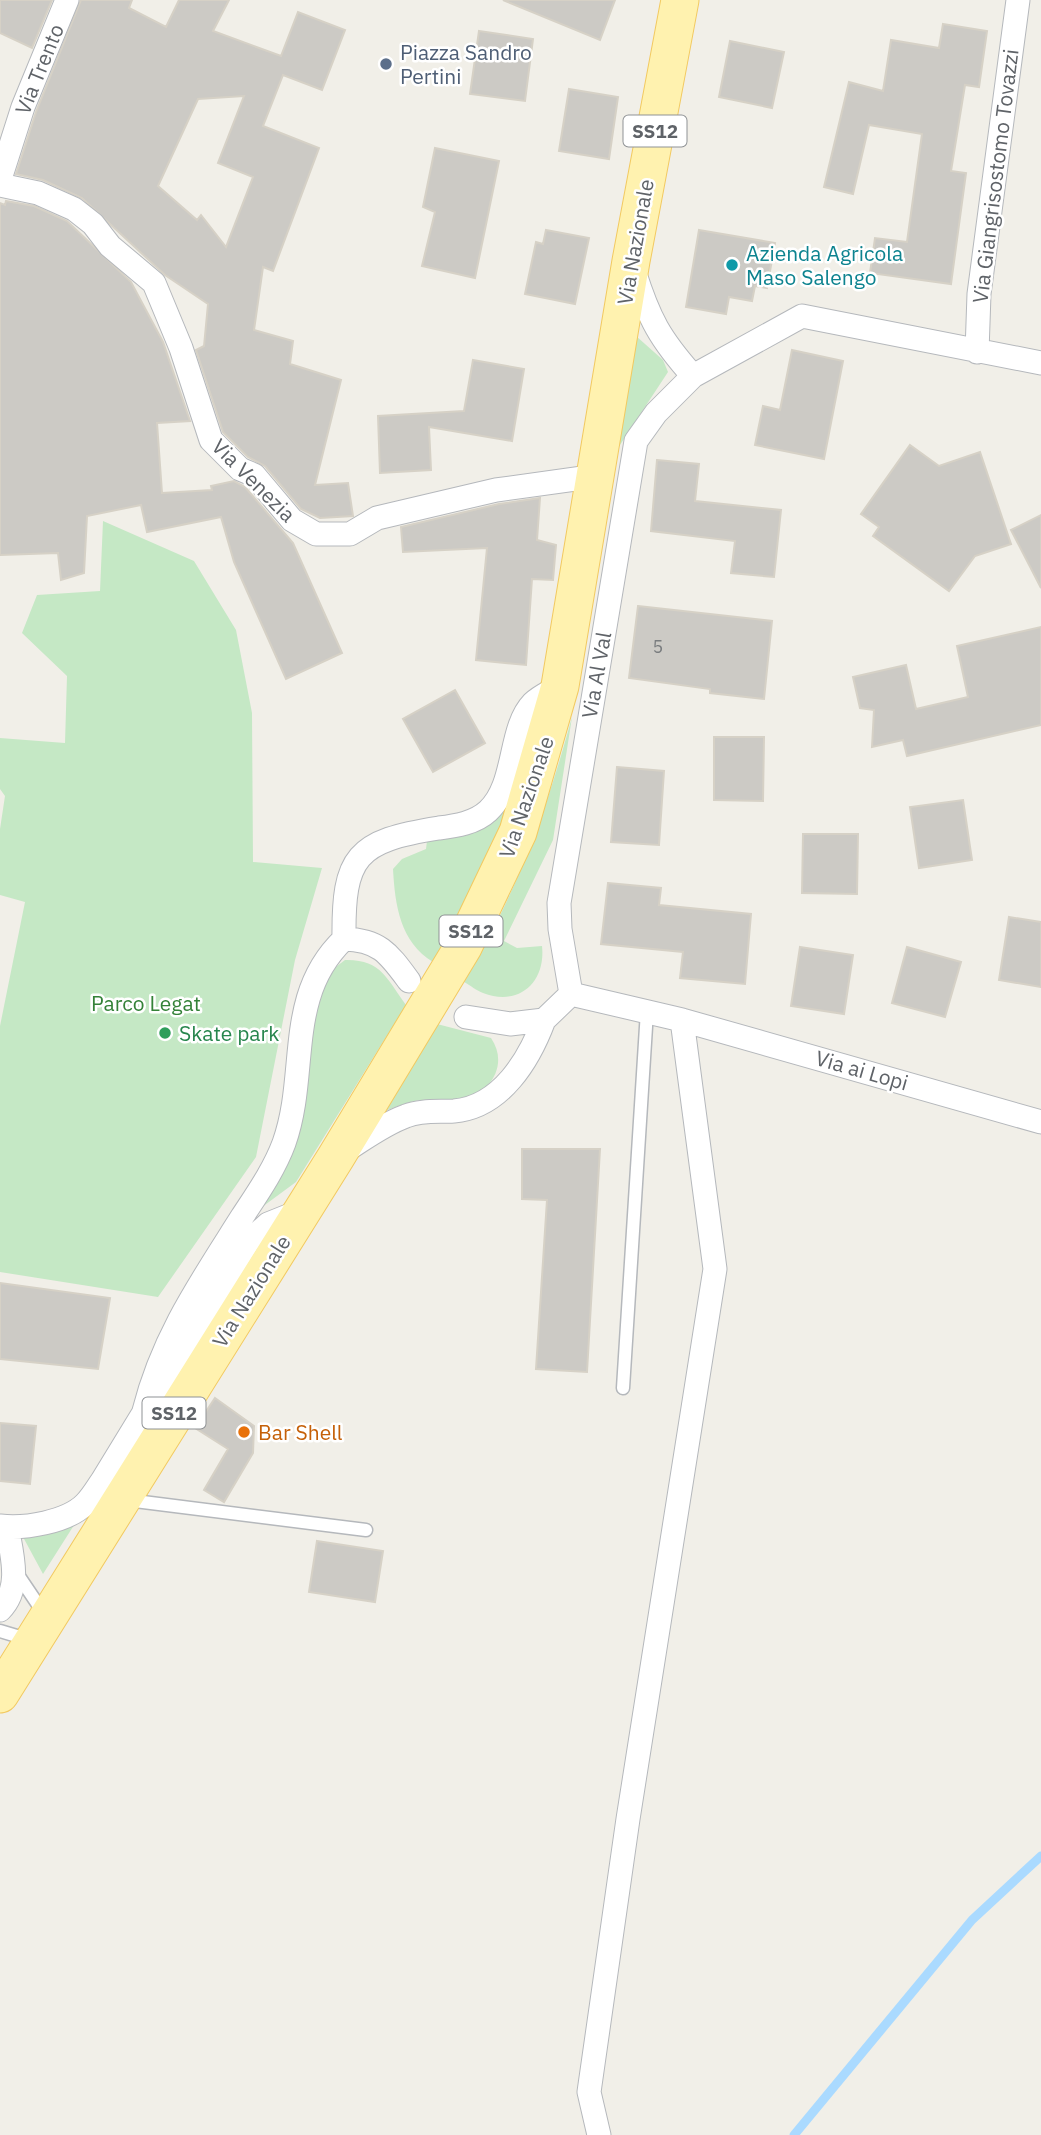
<svg xmlns="http://www.w3.org/2000/svg" width="1041" height="2135" font-family="'IBM Plex Sans',sans-serif">
  <rect width="100%" height="100%" fill="#f1efe8"/>
  <path fill="#c5e8c5" d="M636 336 663 360 668 372 618 448Z
    M103 521 194 561 236 630 252 713 253 862 322 868 295 960 256 1157 158 1297 0 1272V1026L25 902 0 895V829L5 796 0 789V738L65 743 67 676 22 633 37 595 100 591Z
    M572 717 553 840 504 941 517 948 542 946C546 982 519 1007 483 993 477 991 470 985 464 982 516 894 545 816 572 717Z
    M511 804 485 874 433 962C400 942 395 905 393 869L402 859 426 849 427 841 489 823Z
    M345 960C381 959 387 979 406 1005L296 1182 258 1210 314 1014 329 972Z
    M437 1024 491 1038C509 1064 491 1094 461 1100 448 1102 434 1098 422 1100 409 1101 397 1107 384 1111Z
    M76 1522 43 1574 23 1537 50 1534Z"/>
  <g fill="none" stroke-linecap="round" stroke-linejoin="round">
    <path stroke="#aadaff" stroke-width="9" d="M794 2135 972 1920 1041 1856"/>
  </g>
  <path fill="#cccac5" stroke="#d6d1c6" stroke-width="2" fill-rule="evenodd" d="M0 0H52L32 48 0 33Z
    M81 0H132L129 8 166 27 179 0H229L213 31 281 56 298 12 345 30 322 90 283 75 263 126 319 148 273 271 263 267 254 330 293 341 290 364 341 380 315 485 348 483 353 516 320 518 301 509 265 466 248 457 223 432 196 350 204 346 208 304 165 275 82 198 43 180 16 174 36 112ZM244 96 218 163 253 177 226 247 201 215 197 220 158 186 198 99Z
    M503 0H615L600 40Z
    M943 24 987 31 979 87 965 85 951 171 966 173 951 284 870 273 875 238 907 242 922 134 869 125 853 194 824 187 849 82 883 91 891 40 939 48Z
    M479 31 533 39 525 101 470 94Z
    M730 41 784 52 772 108 719 97Z
    M569 89 618 97 609 159 559 151Z
    M435 148 499 161 475 278 422 266 435 212 423 207Z
    M6 201 34 206 67 221 131 282 163 342 190 421 157 423 162 493 212 490 211 486 234 481 245 487 293 543 342 653 286 679 234 562 221 517 147 532 141 505 87 516 84 573 61 580 58 553 0 555V203L5 205Z
    M546 230 589 238 575 304 525 294 536 242 543 244Z
    M699 230 775 243 767 288 755 286 752 301 729 297 726 314 686 307Z
    M792 350 843 361 824 459 755 445 763 406 780 410Z
    M473 360 524 369 512 441 429 427 431 470 380 473 378 416 464 411Z
    M910 445 939 466 980 452 1011 544 975 556 949 591 873 536 879 527 861 514Z
    M657 460 699 464 695 501 781 510 774 577 731 573 735 541 651 531Z
    M540 498 537 540 556 545 553 580 532 579 526 665 476 660 487 548 403 552 401 527 499 504Z
    M1041 515V588L1011 530Z
    M638 606 772 621 764 699 710 693V689L629 678Z
    M1041 627V725L907 756 903 740 872 747 874 710 860 708 853 677 906 665 916 709 968 697 957 646Z
    M455 690 485 743 433 772 403 719Z
    M714 737H764L763 801 714 800Z
    M617 767 664 771 659 845 611 842Z
    M963 800 972 860 919 868 910 807Z
    M803 834H858L857 894 802 893Z
    M608 883 661 888 659 905 751 914 745 984 680 978 683 952 601 944Z
    M1009 917 1041 922V987L999 980Z
    M800 947 853 955 844 1014 791 1006Z
    M907 947 961 962 945 1017 892 1003Z
    M522 1149H600L587 1372 536 1369 547 1200 522 1199Z
    M0 1283 110 1298 98 1369 0 1359Z
    M215 1398 254 1426 253 1453 224 1502 204 1490 228 1449 195 1428Z
    M0 1423 36 1426 30 1484 0 1481Z
    M317 1541 383 1551 375 1602 309 1592Z"/>
  <g fill="none" stroke-linecap="round" stroke-linejoin="round">
    <defs>
      <path id="lane" d="M623 1388 647 1011
        M127 1500 366 1530
        M16 1572 45 1615
        M0 1631 30 1640"/>
      <path id="street" d="M0 179 23 107 67 0
        M0 185 38 193 74 209 93 224 110 246 154 283 181 348 211 440 240 469 254 475 292 520 316 534H350L377 518 496 490 597 476
        M634 271C649 319 660 339 693 376
        M977 352 979 294 1018 0
        M344 939C343 856 356 841 439 828 456 826 475 823 488 811 517 784 508 729 533 703 540 696 552 691 560 686
        M571 994 560 929 559 903 636 441 656 413 693 376 802 316 1041 363
        M571 994 682 1020 1041 1122
        M466 1017 510 1024 544 1020 571 994
        M345 1151C364 1139 384 1124 406 1116 421 1110 438 1112 454 1111 501 1107 529 1060 544 1020
        M144 1411C163 1336 201 1282 242 1217 257 1194 274 1170 284 1143 309 1073 284 996 344 939 380 940 389 954 409 981
        M0 1526C25 1529 67 1522 85 1504 92 1497 97 1488 102 1481L248 1242 268 1224 303 1210
        M0 1610C22 1588 12 1555 7 1527
        M599 2135 589 2092 628 1819 715 1269 682 1020"/>
      <path id="primary" d="M0 1694 336 1157 463 947 518 832 560 686 631 261 680 0"/>
    </defs>
    <use href="#lane" stroke="#b5b8bc" stroke-width="15"/>
    <use href="#street" stroke="#b5b8bc" stroke-width="25"/>
    <use href="#primary" stroke="#f2c960" stroke-width="39"/>
    <use href="#lane" stroke="#fff" stroke-width="12"/>
    <use href="#street" stroke="#fff" stroke-width="23"/>
    <use href="#primary" stroke="#fff2af" stroke-width="37"/>
  </g>
  <circle fill="#5c6f8a" stroke="#fff" stroke-width="2.5" cx="386" cy="64" r="7"/>
  <circle fill="#0f9aa8" stroke="#fff" stroke-width="2.5" cx="732" cy="265" r="7"/>
  <circle fill="#2e9e5b" stroke="#fff" stroke-width="2.5" cx="165" cy="1033" r="7"/>
  <circle fill="#e8710a" stroke="#fff" stroke-width="2.5" cx="244" cy="1432" r="7"/>
  <g text-anchor="middle" dominant-baseline="central" stroke-width="5" stroke-linejoin="round" paint-order="stroke">
    <g font-size="18" fill="#7a7d7f">
      <text x="658" y="646">5</text>
    </g>
    <g fill="#fff" stroke="#8f9295" stroke-width="2">
      <rect x="623.5" y="115.5" width="63" height="31" rx="5"/>
      <rect x="439.5" y="915.5" width="63" height="31" rx="5"/>
      <rect x="142.5" y="1397.5" width="63" height="31" rx="5"/>
    </g>
    <g font-size="19" font-weight="bold" fill="#5f6368">
      <text x="655" y="131">SS12</text>
      <text x="471" y="931">SS12</text>
      <text x="174" y="1413">SS12</text>
    </g>
    <g font-size="21" fill="#4e5e75" stroke="#fff" text-anchor="start">
      <text x="400" y="52">Piazza Sandro<tspan x="400" dy="24">Pertini</tspan></text>
    </g>
    <g font-size="21" fill="#5f6368" stroke="#fff">
      <text transform="translate(39 69) rotate(-68)">Via Trento</text>
      <text transform="translate(995 176) rotate(-83)">Via Giangrisostomo Tovazzi</text>
      <text transform="translate(635 242) rotate(-80)">Via Nazionale</text>
      <text transform="translate(254 480) rotate(45)">Via Venezia</text>
      <text transform="translate(596 675) rotate(-80)">Via Al Val</text>
      <text transform="translate(526 797) rotate(-71)">Via Nazionale</text>
      <text transform="translate(862 1070) rotate(16)">Via ai Lopi</text>
      <text transform="translate(251 1291) rotate(-58)">Via Nazionale</text>
    </g>
    <g font-size="21" fill="#0d838f" stroke="#fff" text-anchor="start">
      <text x="746" y="253">Azienda Agricola<tspan x="746" dy="24">Maso Salengo</tspan></text>
    </g>
    <g font-size="21" fill="#348238" stroke="#fff">
      <text x="146" y="1003">Parco Legat</text>
    </g>
    <g font-size="21" fill="#27864d" stroke="#fff" text-anchor="start">
      <text x="179" y="1033">Skate park</text>
    </g>
    <g font-size="21" fill="#c56008" stroke="#fff" text-anchor="start">
      <text x="258" y="1432">Bar Shell</text>
    </g>
  </g>
</svg>
